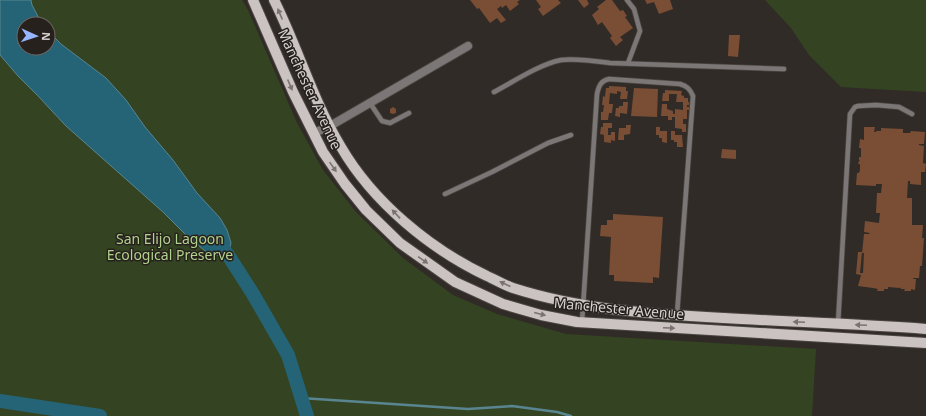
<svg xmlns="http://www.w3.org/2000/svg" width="926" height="416" font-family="'Noto Sans',sans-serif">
  <rect width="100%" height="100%" fill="#312b27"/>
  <path fill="#344422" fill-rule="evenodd" d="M0 0H242L248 10 297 123 323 170 356 212 403 258 453 295 497 314 566 334 816 349 812 416H0ZM24 24H48V48H24Z
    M765 0H926V92L841 87 809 55 791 28Z"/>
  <path fill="#246476" stroke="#598591" d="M0 0H31L32 5 42 24H24V48H48V31L61 44 106 78 126 100 145 127 173 160 197 193 220 218 227 230 231 243 228 255H210L187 236 163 212 66 126 39 97 18 76 0 55Z"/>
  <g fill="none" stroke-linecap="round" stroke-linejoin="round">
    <path stroke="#598591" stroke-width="2.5" d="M301 398 468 409 512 406 557 412 571 416"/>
    <path stroke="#246476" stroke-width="14" d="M216 240 228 255 253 294 288 355 307 416
      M0 401 100 416"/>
  </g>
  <path fill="#794e34" d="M470 0H520L517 2 519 4 510 11 506 5 502 8 501 6 497 9 506 20 501 23 497 18 490 23 479 8 477 9Z
    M536 0H558L561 3 543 16 538 9 541 7Z
    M578 0H587L589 4 584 8Z
    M606 0H612L620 11 623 10 627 16 625 17 633 28 620 37 623 40 616 46 610 38 612 36 602 22 598 25 592 15 599 9 597 7Z
    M645 0H670L673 9 659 14 654 2 647 4Z
    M729 35H740L738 57 728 56Z
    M609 86 626 87V91H628L627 99H620L621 92 617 91V94L610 93 609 104H613L612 113H609L608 120H601V112H603L604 105H602L603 96 605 97 606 88H609Z
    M634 88 658 89 657 117 631 116Z
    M665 90 682 91 681 95 684 96V98H688V102H689V105H687V107H689V110H687V119H683V124H686V132H682V129L675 128V117H672V120H668V116H661L662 104H667V109L673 111V114H675V109L683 110V102H676L677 94H669V101H662L663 93H665Z
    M623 102H628L627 114 620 113V117L615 116 616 108H619V106H623Z
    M393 107 396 109V113L393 114 390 113V109Z
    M603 123H612V128H608V135H611V132H615V141L611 140V143L604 142V135L600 134 601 127H603Z
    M626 125H631L630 134 624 135V140H618L619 128H626Z
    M656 127H660V131H667V143L662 142V138H659V135H656Z
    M864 127H875L874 132H876V131H881V128L903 129V133H910L911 131 925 132 924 144H919V145L924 146 923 163 926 164 925 172H921V185L910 184V181H908L907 198H912V225H923L922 238H924L922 266H920L919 278H913V279H916L915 290 911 289V291H904L905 289H901L900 287V288L888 287V289H884V291H877L878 289 873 288V282V288L858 286 861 275 856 274 858 252H862L860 273H863L864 253H862L864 234H869L870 233 864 232 865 221 879 223 880 213H876L877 193H881L882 184H876V186L856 185 857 173H859L860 170V164H858L859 161H860L859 160V157H861V148H859L860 139 864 140Z
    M671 131H675V135H682L683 147H677V142H674V140H671Z
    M722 149 736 150V159L721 158Z
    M613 214 663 217 659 278 653 277V283L614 281V275H609L611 237 600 236 601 225H607V220H613Z"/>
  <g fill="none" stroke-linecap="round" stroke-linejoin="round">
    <defs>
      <path id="lane" d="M627 0 634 9 640 31 628 63
        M494 92C513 82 540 64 561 60 575 58 595 61 610 63L784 69
        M370 103 382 121 390 123 409 113
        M445 194 492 172 548 143 571 135
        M582 322 597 94C599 85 601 81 609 79L680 84C687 86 690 89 693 96L677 315
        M838 324 850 114 855 107 858 106 876 105 899 107 912 114"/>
      <path id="street" d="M314 133 330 126 468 46"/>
      <path id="primary" d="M253 0 293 92 323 152 345 184 366 210 400 243 455 282 503 304 541 315 577 322 926 343
        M274 0C298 48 313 101 341 147 373 202 430 249 487 276 496 280 504 285 513 288 581 310 653 314 724 318 792 322 859 324 926 329"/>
    </defs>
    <use href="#lane" stroke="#4b4642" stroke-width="6"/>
    <use href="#street" stroke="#4b4642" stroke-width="10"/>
    <use href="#primary" stroke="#4b4642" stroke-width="12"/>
    <use href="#lane" stroke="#7b7776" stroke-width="4.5"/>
    <use href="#street" stroke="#7b7776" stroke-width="8"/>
    <use href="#primary" stroke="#cbc3c1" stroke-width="10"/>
  </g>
  <defs><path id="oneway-solid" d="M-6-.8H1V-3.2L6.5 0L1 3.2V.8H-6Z"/></defs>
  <g fill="#797270">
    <use href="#oneway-solid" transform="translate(280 14) rotate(-113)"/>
    <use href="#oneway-solid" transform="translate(290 85) rotate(67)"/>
    <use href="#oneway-solid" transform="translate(333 167) rotate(55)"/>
    <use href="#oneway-solid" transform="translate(396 214) rotate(-133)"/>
    <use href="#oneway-solid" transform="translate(423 260) rotate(35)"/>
    <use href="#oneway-solid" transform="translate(505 284) rotate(-155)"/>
    <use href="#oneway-solid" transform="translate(540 314) rotate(14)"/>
    <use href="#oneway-solid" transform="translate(799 322) rotate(-177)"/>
    <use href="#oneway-solid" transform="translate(861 325) rotate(-177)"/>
    <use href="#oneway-solid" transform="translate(669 328) rotate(3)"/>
  </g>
  <g text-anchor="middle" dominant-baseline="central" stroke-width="3" stroke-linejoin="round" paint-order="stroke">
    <g font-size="14" fill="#d5d1cf" stroke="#27211e">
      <text transform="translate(310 89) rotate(65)">Manchester Avenue</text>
      <text transform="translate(619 308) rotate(5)">Manchester Avenue</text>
    </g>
    <g font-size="14" fill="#b1d28c" stroke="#27211e">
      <text x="170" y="238">San Elijo Lagoon<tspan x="170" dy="16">Ecological Preserve</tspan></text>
    </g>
  </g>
  <g transform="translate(36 36) rotate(93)"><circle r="19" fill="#27211e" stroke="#6d6765"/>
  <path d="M0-3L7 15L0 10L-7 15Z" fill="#96b6fd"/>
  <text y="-6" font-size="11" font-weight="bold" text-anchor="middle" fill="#d5d1cf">N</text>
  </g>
</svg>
